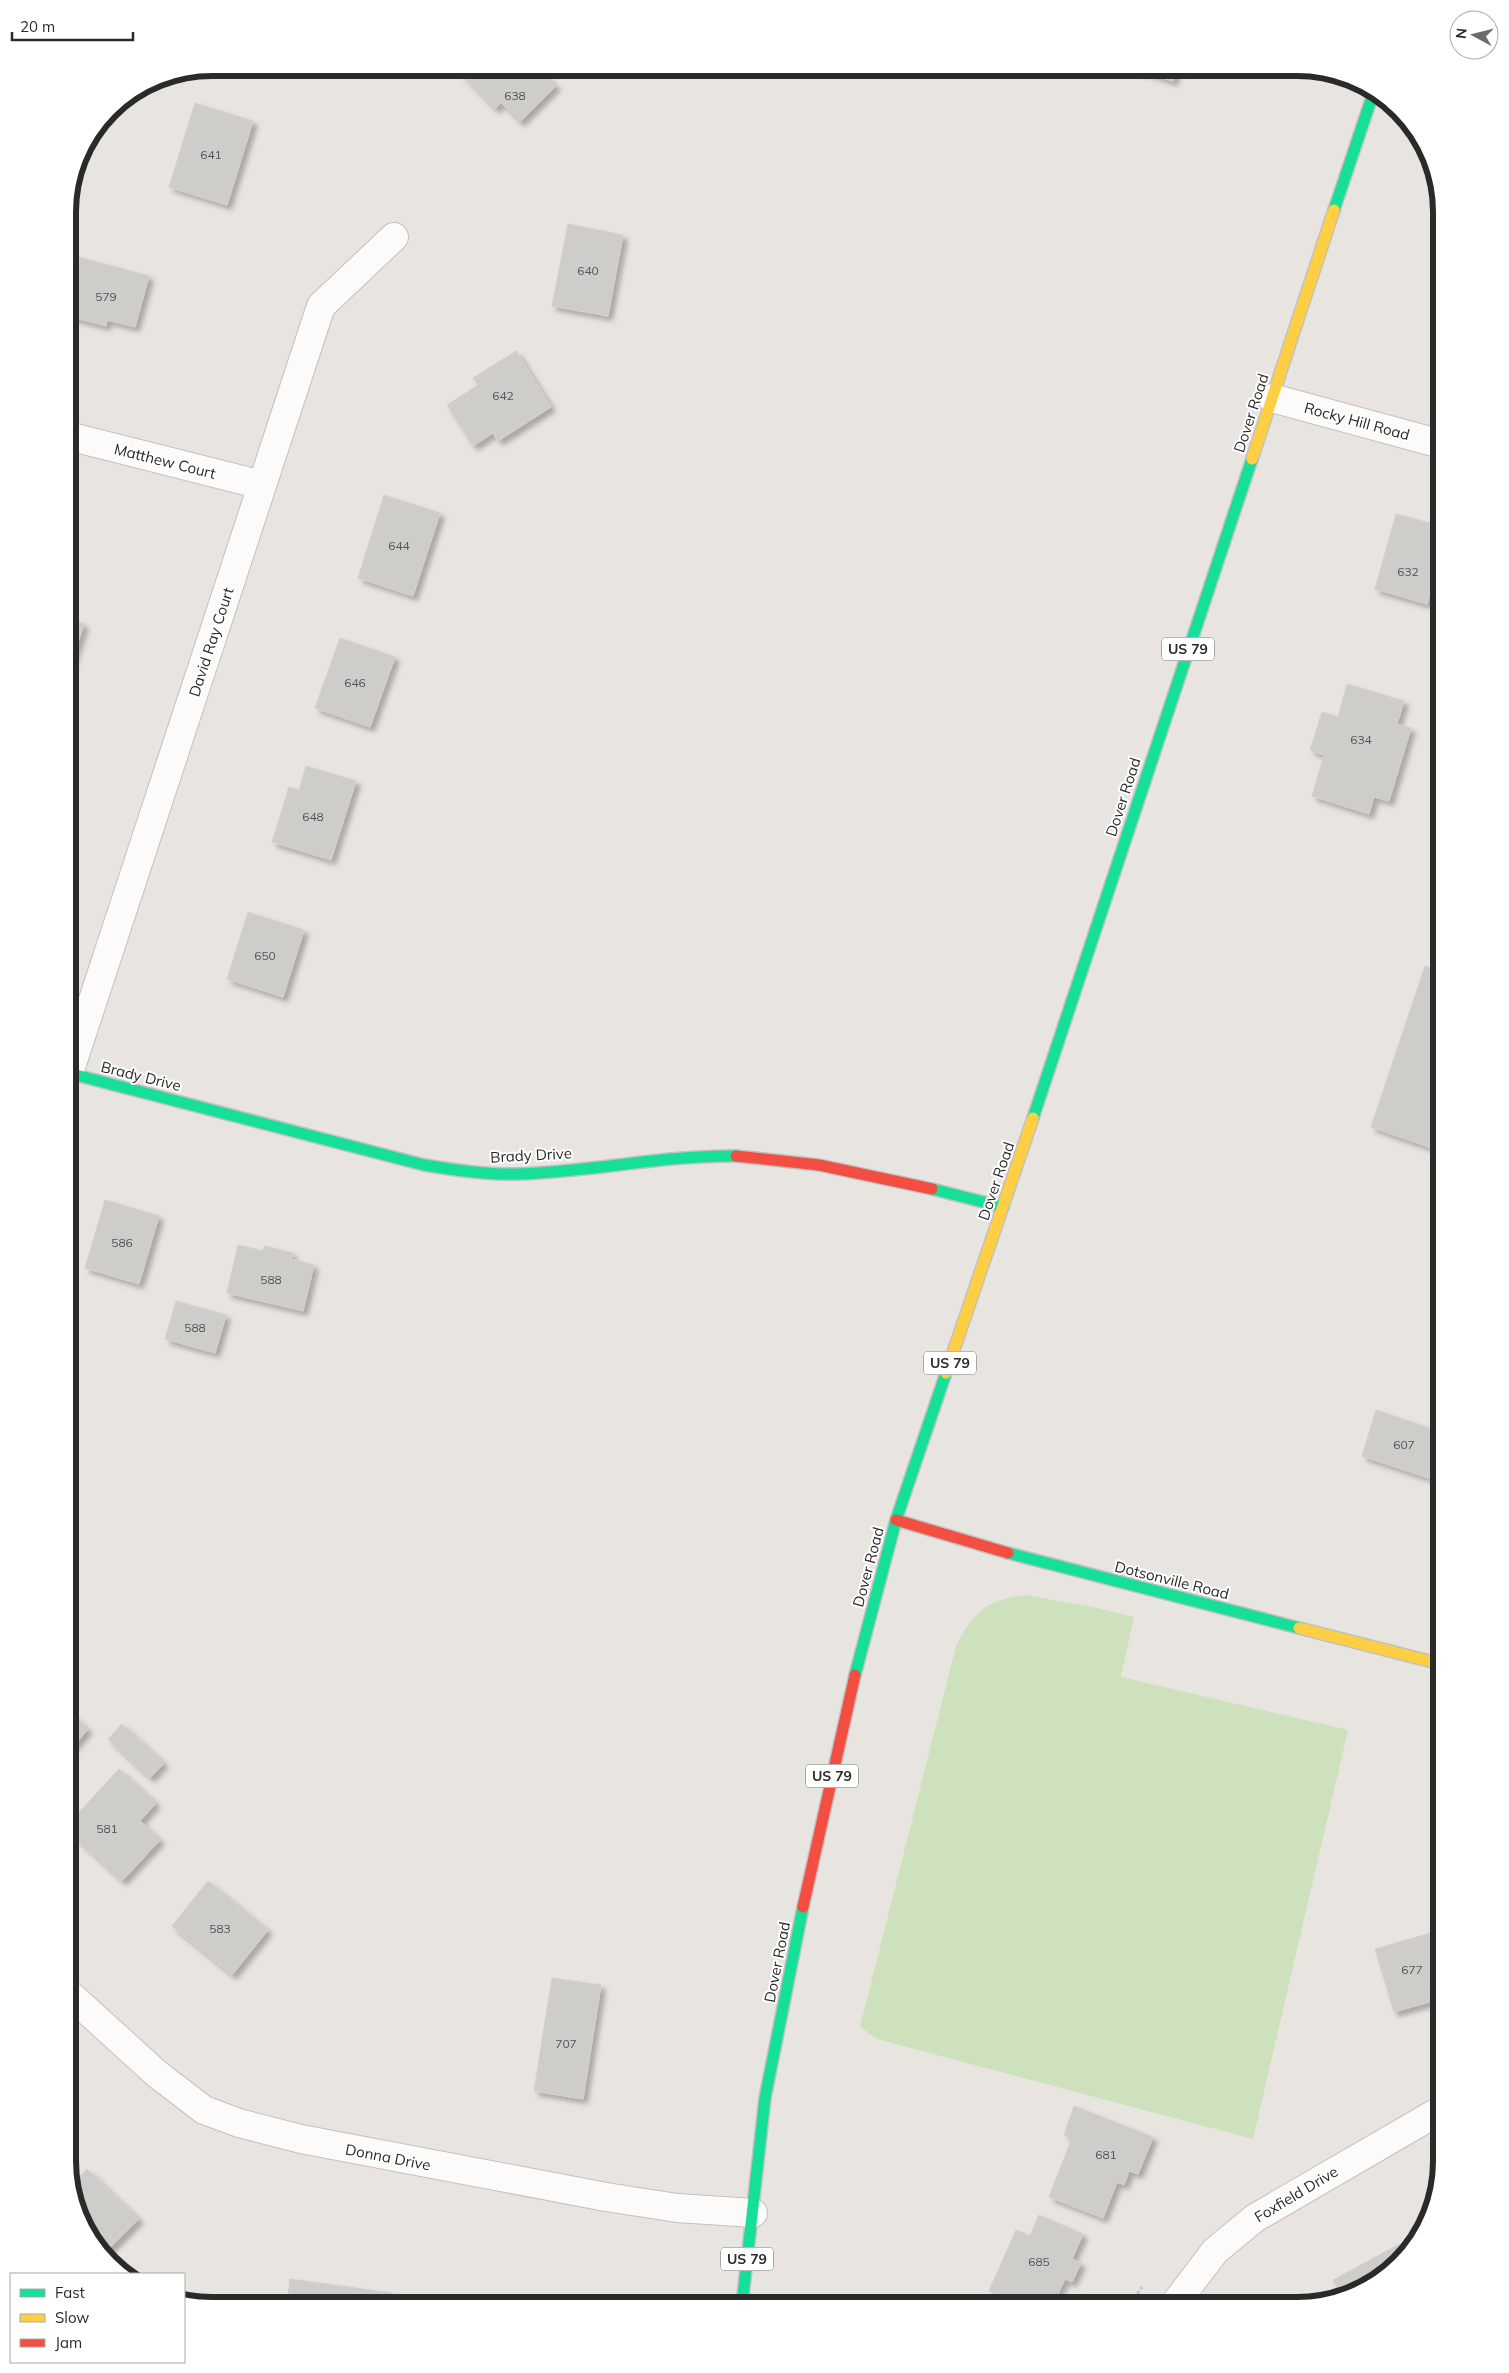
<svg xmlns="http://www.w3.org/2000/svg" width="1509" height="2373" font-family="Mulish,sans-serif">
  <defs>
    <filter id="shadow"><feDropShadow dx="4.5" dy="4.5" stdDeviation="2.5" flood-color="#0004"/></filter>
  </defs>
  <rect width="100%" height="100%" fill="#e8e4e0"/>
  <path fill="#cde1bc" d="M1026 1595 1097 1608 1134 1617 1121 1677 1348 1730 1253 2139 877 2039 860 2027 956 1646C974 1611 986 1600 1026 1595Z"/>
  <path fill="#cfcdca" stroke="#d3d0cc" filter="url(#shadow)" d="M465 68H538L556 86 520 122 501 103 495 109 460 73Z
    M1131 68H1177L1173 81Z
    M195 103 253 121 227 205 169 187Z
    M568 224 623 235 608 316 552 306Z
    M71 255 149 276 135 327 107 320 106 326 68 316V267Z
    M516 351 551 407 498 441 493 433 473 446 447 405 478 385 473 378Z
    M384 495 440 513 413 596 358 578Z
    M1396 514 1441 526V553L1427 604 1375 589Z
    M68 618 84 624 68 673Z
    M340 638 395 657 370 727 315 708Z
    M1347 684 1404 701 1397 724 1411 728 1389 801 1374 797 1369 814 1312 796 1324 755 1310 750 1322 712 1338 717Z
    M306 766 356 781 331 860 272 842 289 787 299 790Z
    M248 912 304 930 283 997 227 979Z
    M1425 966 1441 971V1130L1435 1149 1371 1127Z
    M105 1200 159 1216 139 1284 85 1268Z
    M238 1245 263 1251 264 1246 293 1253 291 1259 314 1265 303 1311 227 1293Z
    M176 1301 226 1315 215 1353 165 1339Z
    M1376 1410 1441 1432V1482L1362 1456Z
    M68 1711 88 1729 68 1753Z
    M122 1724 164 1763 150 1778 108 1739Z
    M119 1769 156 1803 140 1821 160 1840 122 1881 68 1831V1824Z
    M208 1881 268 1930 232 1975 172 1926Z
    M1441 1930V1985V1983L1428 1987 1433 2001 1394 2012 1375 1949Z
    M552 1978 601 1985 583 2099 534 2091Z
    M1074 2106 1153 2137 1138 2174 1129 2171 1124 2185 1117 2182 1103 2218 1049 2197 1072 2138 1064 2135Z
    M87 2169 139 2219 106 2252 83 2225 73 2183Z
    M1039 2215 1083 2234 1072 2259 1081 2263 1072 2282 1065 2279 1055 2300 1062 2302 1061 2305H1022L989 2291 1016 2230 1030 2236Z
    M1409 2239 1412 2243 1361 2290 1341 2295 1333 2280Z
    M290 2279 392 2293 391 2305H287Z"/>
  <g fill="none" stroke-linecap="round" stroke-linejoin="round">
    <defs>
      <path id="street" d="M1272 398 1441 444
        M68 436 262 485
        M69 1073 321 306 394 237
        M68 1993 157 2074 204 2110 239 2123 301 2139 606 2197 677 2208 753 2213
        M1174 2305 1215 2251 1255 2218 1441 2110"/>
      <path id="fast" d="M1334 210 1374 91
        M68 1073 424 1165C455 1170 487 1175 519 1174 592 1172 663 1155 736 1156
        M1033 1118 1252 459
        M932 1189 1003 1207
        M1008 1553 1299 1628
        M855 1675 896 1520 946 1373
        M742 2305 765 2098 803 1907"/>
      <path id="slow" d="M1252 459 1334 210
        M946 1373 1033 1118
        M1299 1628 1441 1664"/>
      <path id="jam" d="M736 1156 819 1165 932 1189
        M896 1520 1008 1553
        M803 1907 855 1675"/>
    </defs>
    <use href="#street" stroke="#c2c1c1" stroke-width="30"/>
    <use href="#fast" stroke="#c2c1c1" stroke-width="14"/>
    <use href="#slow" stroke="#c2c1c1" stroke-width="14"/>
    <use href="#jam" stroke="#c2c1c1" stroke-width="14"/>
    <path stroke="#c6c6c5" stroke-width="3" stroke-dasharray="4 2.5" stroke-linecap="butt" d="M1130 2305 1142 2287"/>
    <use href="#street" stroke="#fcfbfa" stroke-width="28"/>
    <use href="#fast" stroke="#16e098" stroke-width="11"/>
    <use href="#slow" stroke="#ffcf43" stroke-width="11"/>
    <use href="#jam" stroke="#f24e42" stroke-width="11"/>
  </g>
  <g text-anchor="middle" dominant-baseline="central" stroke-width="4" stroke-linejoin="round" paint-order="stroke">
    <g font-size="12" fill="#545453">
      <text x="515" y="95">638</text>
      <text x="211" y="154">641</text>
      <text x="588" y="270">640</text>
      <text x="106" y="296">579</text>
      <text x="503" y="395">642</text>
      <text x="399" y="545">644</text>
      <text x="1408" y="571">632</text>
      <text x="355" y="682">646</text>
      <text x="1361" y="739">634</text>
      <text x="313" y="816">648</text>
      <text x="265" y="955">650</text>
      <text x="122" y="1242">586</text>
      <text x="271" y="1279">588</text>
      <text x="195" y="1327">588</text>
      <text x="1404" y="1444">607</text>
      <text x="107" y="1828">581</text>
      <text x="220" y="1928">583</text>
      <text x="1412" y="1969">677</text>
      <text x="566" y="2043">707</text>
      <text x="1106" y="2154">681</text>
      <text x="1039" y="2261">685</text>
    </g>
    <g fill="#fff" stroke="#6a6a6a" stroke-width="1">
      <rect x="1162" y="637.5" width="52" height="23" rx="4"/>
      <rect x="924" y="1351.5" width="52" height="23" rx="4"/>
      <rect x="806" y="1764.5" width="52" height="23" rx="4"/>
      <rect x="721" y="2247.5" width="52" height="23" rx="4"/>
    </g>
    <g font-size="14" font-weight="bold" fill="#2a2a2a">
      <text x="1188" y="649">US 79</text>
      <text x="950" y="1363">US 79</text>
      <text x="832" y="1776">US 79</text>
      <text x="747" y="2259">US 79</text>
    </g>
    <g font-size="15" fill="#2a2a2a" stroke="#fff">
      <text transform="translate(1251 413) rotate(-72)">Dover Road</text>
      <text transform="translate(1357 421) rotate(15)">Rocky Hill Road</text>
      <text transform="translate(165 461) rotate(14)">Matthew Court</text>
      <text transform="translate(211 642) rotate(-72)">David Ray Court</text>
      <text transform="translate(1123 797) rotate(-72)">Dover Road</text>
      <text transform="translate(141 1076) rotate(14)">Brady Drive</text>
      <text transform="translate(531 1155) rotate(-3)">Brady Drive</text>
      <text transform="translate(996 1181) rotate(-71)">Dover Road</text>
      <text transform="translate(868 1567) rotate(-75)">Dover Road</text>
      <text transform="translate(1172 1580) rotate(14)">Dotsonville Road</text>
      <text transform="translate(777 1962) rotate(-79)">Dover Road</text>
      <text transform="translate(388 2157) rotate(11)">Donna Drive</text>
      <text transform="translate(1296 2194) rotate(-31)">Foxfield Drive</text>
    </g>
  </g>
  <path d="M0 0H1509V2373H0ZM212 76H1297A136 136 0 0 1 1433 212V2161A136 136 0 0 1 1297 2297H212A136 136 0 0 1 76 2161V212A136 136 0 0 1 212 76Z" fill="#fff" fill-rule="evenodd"/>
  <path fill="none" stroke="#2a2a2a" stroke-width="6" d="M212 76H1297A136 136 0 0 1 1433 212V2161A136 136 0 0 1 1297 2297H212A136 136 0 0 1 76 2161V212A136 136 0 0 1 212 76Z"/>
  <rect x="10" y="2273" width="175" height="90" fill="#ffffff" stroke="#aaaaaa"/>
  <rect x="20" y="2289" width="25" height="8" fill="#16e098" stroke="#aaaaaa"/>
  <text x="55" y="2298" font-size="15" fill="#2a2a2a">Fast</text>
  <rect x="20" y="2314" width="25" height="8" fill="#ffcf43" stroke="#aaaaaa"/>
  <text x="55" y="2323" font-size="15" fill="#2a2a2a">Slow</text>
  <rect x="20" y="2339" width="25" height="8" fill="#f24e42" stroke="#aaaaaa"/>
  <text x="55" y="2348" font-size="15" fill="#2a2a2a">Jam</text>
  <g transform="translate(1474 35) rotate(277)"><circle r="24" fill="#ffffff" stroke="#aaaaaa"/>
  <path d="M0-4L9 19L0 12L-9 19Z" fill="#6c6b6a"/>
  <text y="-8" font-size="14" font-weight="bold" text-anchor="middle" fill="#2a2a2a">N</text>
  </g>
  <path d="M12 32v8h121v-8" fill="none" stroke="#2a2a2a" stroke-width="2.5"/>
  <text x="20" y="32" font-size="15" fill="#2a2a2a" stroke="#ffffff" stroke-width="4" paint-order="stroke">20 m</text>
</svg>
